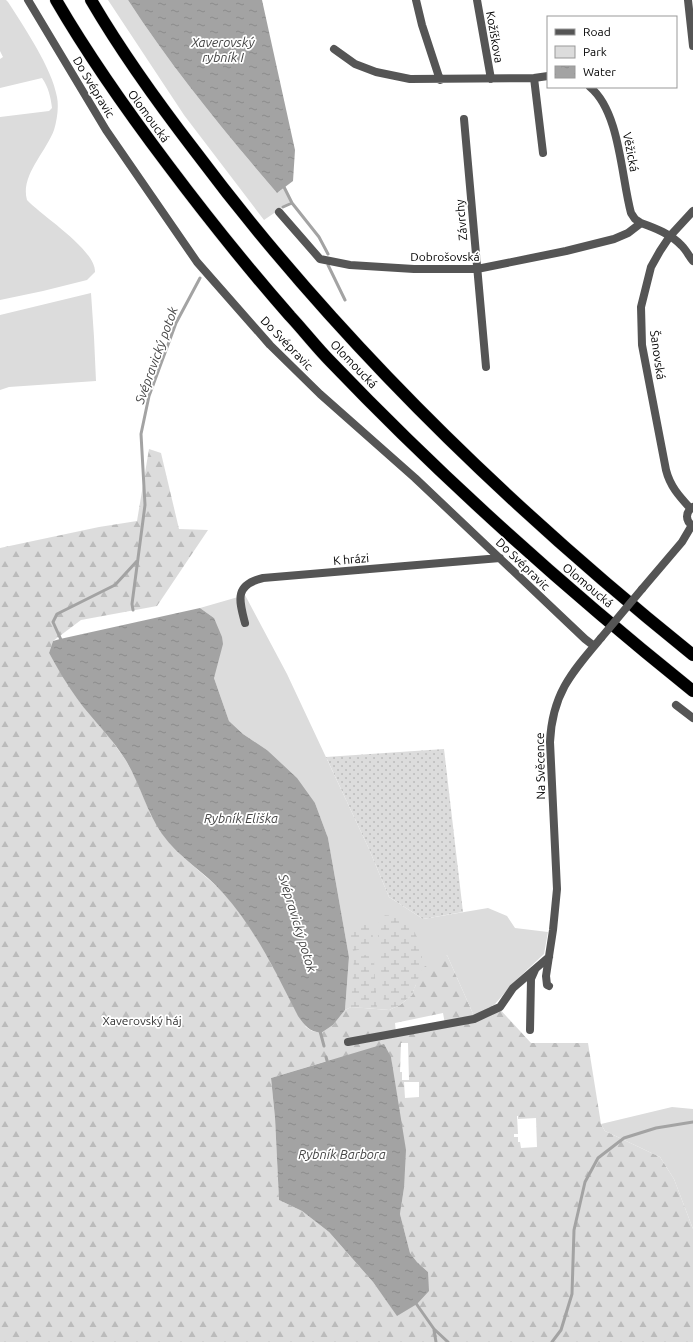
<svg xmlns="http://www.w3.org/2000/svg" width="693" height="1342" font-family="Ubuntu,sans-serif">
  <defs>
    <pattern id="forest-firs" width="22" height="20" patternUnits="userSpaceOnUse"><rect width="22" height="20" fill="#dcdcdc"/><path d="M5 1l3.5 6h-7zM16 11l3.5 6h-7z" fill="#bbb"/></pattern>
    <pattern id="wetland-marsh" width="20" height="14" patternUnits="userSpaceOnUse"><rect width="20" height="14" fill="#dcdcdc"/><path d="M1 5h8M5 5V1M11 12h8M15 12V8" fill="none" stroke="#bbb"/></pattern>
    <pattern id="garden-dots" width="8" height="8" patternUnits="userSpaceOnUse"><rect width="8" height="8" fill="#dcdcdc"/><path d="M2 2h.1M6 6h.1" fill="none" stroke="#bbb" stroke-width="1.8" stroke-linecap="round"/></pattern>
    <pattern id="water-ripples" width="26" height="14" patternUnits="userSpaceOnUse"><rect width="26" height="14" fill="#a3a3a3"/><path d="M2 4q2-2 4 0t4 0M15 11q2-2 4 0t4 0" fill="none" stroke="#8b8b8b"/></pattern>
  </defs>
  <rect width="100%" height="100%" fill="#fff"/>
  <path fill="#dcdcdc" d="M0 0H6L8 2C24 27 52 68 57 97 59 107 57 120 54 130 46 152 20 176 27 200 42 216 96 250 95 272L87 280 43 291 0 300V117L49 111 52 108C51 98 48 86 42 78L0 88V59L3 57 0 51Z
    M108 0H128C172 68 224 131 277 193L284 188 292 203 283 207 264 220 184 115Z
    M91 293 94 337 96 381 9 387 0 390V315Z
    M245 595 287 674 369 849 389 897 423 919 488 908 507 916 515 928 548 932 544 954 514 982 495 1004 474 1016 447 955 389 1010 351 1007 345 1010 349 957 328 838 315 803 267 750 243 734 229 721 214 678V618L200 608Z
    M672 1107 693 1109V1229L674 1179 660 1157 605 1131 601 1124Z"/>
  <path fill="url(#forest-firs)" fill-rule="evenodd" d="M149 449 161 453 179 529 208 530 157 606 81 620 53 641 49 653 78 700 101 726 125 759 136 779 151 815 163 835 182 856 222 891 238 910 262 946 306 1027 312 1031 321 1033 333 1025 345 1010 351 1007 389 1010 400 1005 412 995 422 968 447 955 474 1016 495 1004 531 1043H588L601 1124 605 1131 660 1157 674 1179 693 1229V1342H0V548L99 527 137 521ZM443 1013 445 1024 396 1033 395 1023ZM401 1043H408L409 1080H402V1072H400ZM391 1057 404 1188 400 1214 410 1253 417 1262 428 1272 397 1315 373 1282 329 1232 302 1211 279 1200 275 1118 271 1078 327 1061ZM404 1082H419V1097L405 1098ZM517 1116H518V1119L536 1118 537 1147 521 1148 520 1142H518V1137H514V1134H518Z"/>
  <path fill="url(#wetland-marsh)" d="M385 915 395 916 413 929 422 947V968L412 995 400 1005 389 1010 384 1004 377 925Z
    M368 923 373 936 372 947 353 951 351 937 352 926Z
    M369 954 373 955 374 961 377 1008 351 1007 354 958Z"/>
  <path fill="url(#garden-dots)" d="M444 749 463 912 423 919 389 897 369 849 326 757Z"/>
  <path fill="url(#water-ripples)" d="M128 0H262L295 150 293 181 277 193C224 131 172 68 128 0Z
    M200 608 214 618 222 637 223 644 214 678 229 721 243 734 267 750 297 778 315 803 328 838 349 957 345 1010 333 1025 321 1033C309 1031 305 1026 298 1016 276 973 256 930 223 893 205 872 179 858 162 834 146 811 140 783 125 759 111 737 93 720 78 700 67 685 58 669 49 653L53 641 60 639Z
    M384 1044 391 1057 406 1150 404 1188 400 1214 410 1253 417 1262 428 1272 429 1291 417 1304 397 1316 373 1282 329 1232 302 1211 279 1200 275 1118 271 1078Z"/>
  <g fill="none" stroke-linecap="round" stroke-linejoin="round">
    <path stroke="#a3a3a3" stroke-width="3" d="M283 185 292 203 283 207
      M292 203 319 237 328 254
      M328 265 345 300
      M133 610 132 604 145 505 141 434 149 396 176 323 200 278
      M62 642 53 622 57 614 115 585 137 561
      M320 1031 324 1046
      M326 1057 328 1064
      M415 1302 434 1329 448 1342
      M434 1330 436 1342
      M552 1342 561 1330 572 1294 574 1230 585 1182 598 1158 624 1138 656 1128 693 1122"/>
    <defs>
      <path id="highway" d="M56 0C89 57 128 112 168 165 207 217 247 267 290 316 304 331 317 348 331 362 444 480 566 589 693 691
        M91 0C122 53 158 103 195 151 337 341 509 507 693 655"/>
    </defs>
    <use href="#highway" stroke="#dbdbdb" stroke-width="13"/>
    <path stroke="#555" stroke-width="8" d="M28 0 106 130 197 262 270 345 320 394 415 478 585 639 594 646
      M416 0 422 25 440 80
      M477 0 491 79
      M688 0 693 46
      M334 49 355 64 376 72 410 79 534 78 548 76
      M534 78 543 153
      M590 87C620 112 621 176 631 213L635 219 641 223
      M464 119 486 367
      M279 212 320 259 350 265 414 269H477L566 251 614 239 628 233 641 223C655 228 671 234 682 246 686 250 689 256 693 261
      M693 507C685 512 685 521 693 526
      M690 508C679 496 670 486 666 470L642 345 641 307 651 267 660 251 670 236 693 211
      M642 589 682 542 692 525
      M245 623C239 600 234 585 263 578L500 558
      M676 705 693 718
      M549 986 547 985 546 976 553 930 557 889 550 742C552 694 572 672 601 638
      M530 1030 531 979 535 970
      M348 1042 474 1019 500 1007 513 988 549 957"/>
    <use href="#highway" stroke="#000" stroke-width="12"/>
    <path stroke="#555" stroke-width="8" d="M601 638 642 589"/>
  </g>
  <g text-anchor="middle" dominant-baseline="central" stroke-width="3.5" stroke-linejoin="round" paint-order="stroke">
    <g font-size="12" fill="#000" stroke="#fff">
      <text transform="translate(495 37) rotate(80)">Kožíškova</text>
      <text transform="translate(94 87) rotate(59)">Do Svépravic</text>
      <text transform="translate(149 116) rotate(54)">Olomoucká</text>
      <text transform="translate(631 152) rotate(79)">Věžická</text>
      <text transform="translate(461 220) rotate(-95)">Závrchy</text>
      <text x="445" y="256">Dobrošovská</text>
      <text transform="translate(287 343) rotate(46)">Do Svépravic</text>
      <text transform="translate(658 355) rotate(82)">Šanovská</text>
      <text transform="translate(354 364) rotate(46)">Olomoucká</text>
      <text transform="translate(351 559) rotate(-5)">K hrázi</text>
      <text transform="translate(523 564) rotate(44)">Do Svépravic</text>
      <text transform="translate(588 585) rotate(40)">Olomoucká</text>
      <text transform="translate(540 766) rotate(-91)">Na Svěcence</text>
    </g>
    <g font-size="12" fill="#333" stroke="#fff">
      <text x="142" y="1020">Xaverovský háj</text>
    </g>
    <g font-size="13" font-style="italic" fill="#444" stroke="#fff">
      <text x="223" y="42">Xaverovský<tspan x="223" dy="15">rybník I</tspan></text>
      <text transform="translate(156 355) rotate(-70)">Svépravický potok</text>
      <text x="241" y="818">Rybník Eliška</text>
      <text transform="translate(298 923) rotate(73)">Svépravický potok</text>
      <text x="342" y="1154">Rybník Barbora</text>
    </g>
  </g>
  <rect x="547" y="16" width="130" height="72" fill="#ffffff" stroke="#999999"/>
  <rect x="555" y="29" width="20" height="6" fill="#555555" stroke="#999999"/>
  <text x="583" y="36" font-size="12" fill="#000000">Road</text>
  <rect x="555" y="46" width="20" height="12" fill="#dcdcdc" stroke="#999999"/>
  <text x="583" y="56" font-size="12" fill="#000000">Park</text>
  <rect x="555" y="66" width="20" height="12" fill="url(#water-ripples)" stroke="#999999"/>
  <text x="583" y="76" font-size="12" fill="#000000">Water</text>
</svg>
